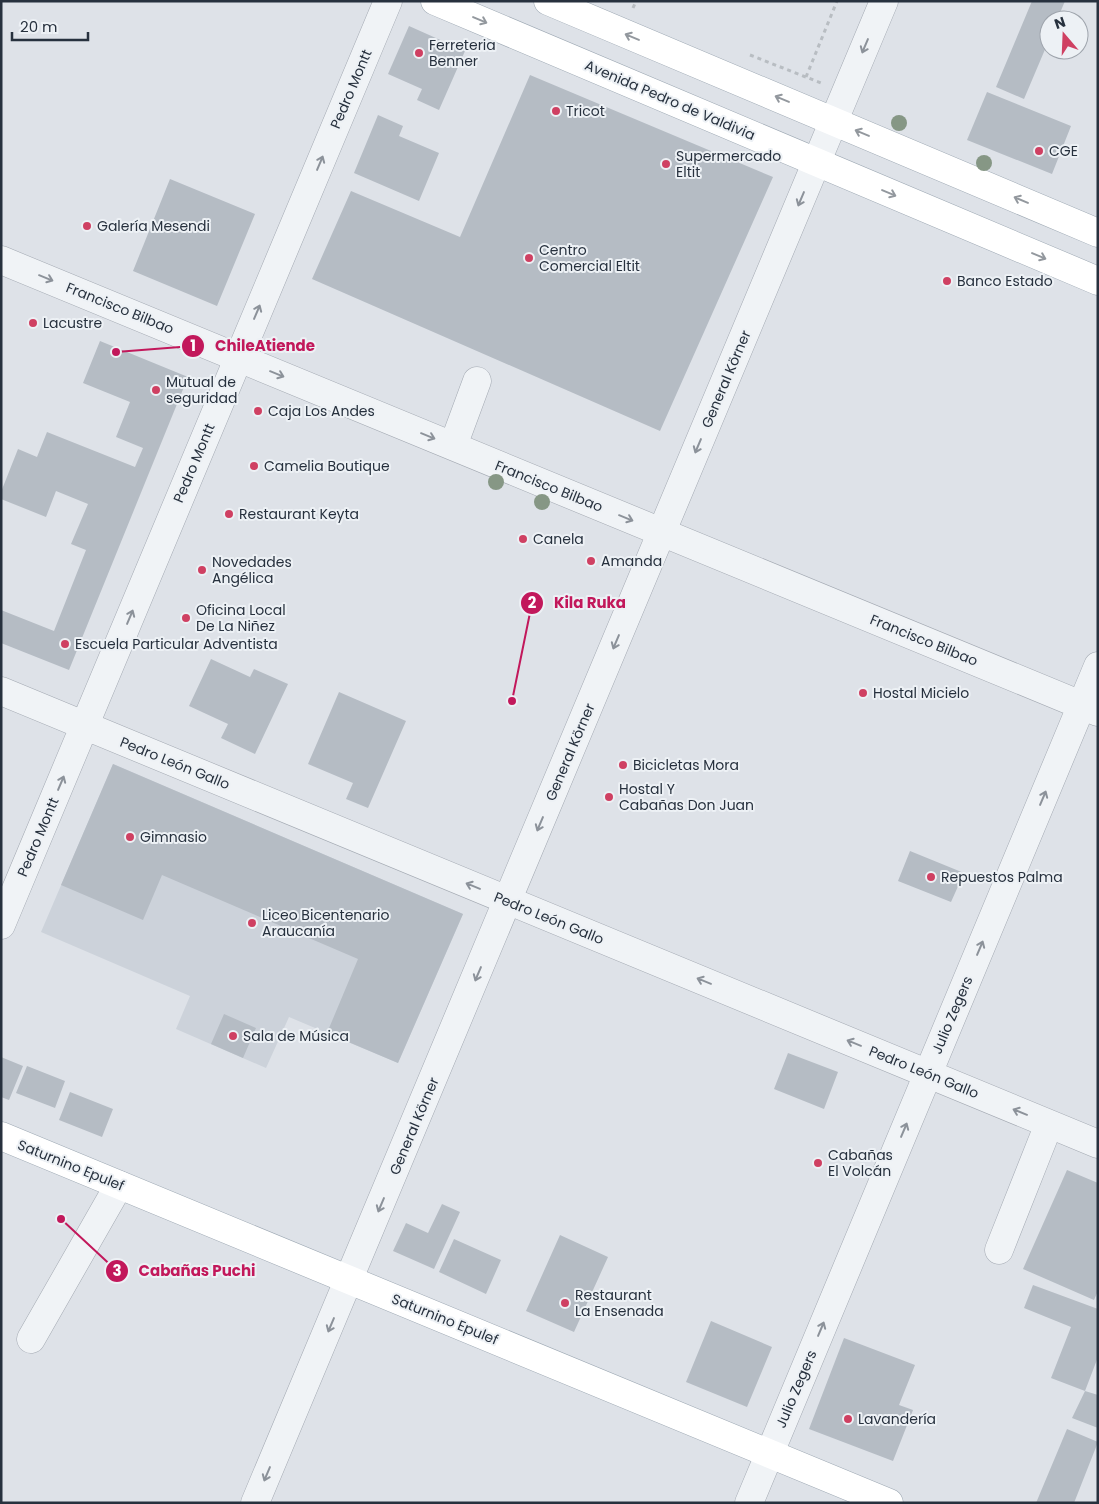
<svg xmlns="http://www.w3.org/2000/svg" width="1099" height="1504" font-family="Poppins,sans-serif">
  <rect width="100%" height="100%" fill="#dee2e8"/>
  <path fill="#ccd2da" d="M113 764 463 914 398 1063 289 1017 266 1068 176 1029 190 996 41 932Z"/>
  <path fill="#b5bcc4" d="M1032 1H1065L1057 20H1049V40L1024 99 996 87Z
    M409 26 465 51 439 110 417 100 422 89 388 74Z
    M530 75 773 177 660 431 312 279 351 191 460 237Z
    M987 92 1071 126 1052 174 967 140Z
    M378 115 403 126 399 136 439 153 419 201 354 173Z
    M170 179 255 214 217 306 133 271Z
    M100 341 188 377 69 670 1 643V610L54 631 86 550 71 544 88 504 56 491 46 517 1 499V492L18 449 37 457 47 432 135 467 143 448 116 437 130 402 83 383Z
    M211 659 250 677 254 669 288 684 255 754 221 738 228 724 189 706Z
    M339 692 406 721 368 808 346 799 353 783 308 764Z
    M113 764 463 914 398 1063 327 1033 358 959 162 875 143 920 61 885Z
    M910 851 964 873 951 902 898 881Z
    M224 1014 256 1028 243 1058 211 1044Z
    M788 1053 838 1072 824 1109 774 1089Z
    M1 1057 23 1066 9 1100 1 1097Z
    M27 1066 65 1081 55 1108 16 1093Z
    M70 1092 113 1109 102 1137 59 1120Z
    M1067 1170 1098 1183V1291L1094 1300 1023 1269Z
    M442 1204 460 1212 434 1269 393 1251 406 1223 428 1233Z
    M560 1235 608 1257 574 1332 526 1311Z
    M454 1239 501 1260 486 1294 439 1272Z
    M1033 1285 1098 1309V1357L1085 1391 1051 1378 1071 1327 1024 1308Z
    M711 1321 772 1347 747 1407 686 1382Z
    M844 1338 915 1365 899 1405 913 1410 893 1461 809 1429Z
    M1085 1391 1098 1395V1428L1072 1418Z
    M1067 1429 1098 1442 1074 1503H1036Z"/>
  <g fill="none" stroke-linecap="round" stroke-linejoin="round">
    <defs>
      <path id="minor" d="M1 260 1098 712
        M453 446 477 381
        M1 691 1098 1144
        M1 925 388 1
        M999 1250 1049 1124
        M31 1339 119 1185
        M255 1503 884 1
        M749 1503 1098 666"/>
      <path id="major" d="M435 1 1098 281
        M548 1 1098 233
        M1 1136 889 1503"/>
    </defs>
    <use href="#minor" stroke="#a3a9b2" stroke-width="29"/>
    <use href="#major" stroke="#9da8b3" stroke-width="29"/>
    <path stroke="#b8bdc2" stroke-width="3" stroke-dasharray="4 4" stroke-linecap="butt" d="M633 8 636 1
      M750 55 821 83
      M806 77 837 1"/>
    <use href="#minor" stroke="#f0f3f6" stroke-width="28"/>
    <use href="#major" stroke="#fff" stroke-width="28"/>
  </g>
  <g fill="#869785">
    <circle cx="899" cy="123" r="8"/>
    <circle cx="984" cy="163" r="8"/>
    <circle cx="496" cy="482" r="8"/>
    <circle cx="542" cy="502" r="8"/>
  </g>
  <defs><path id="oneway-shaft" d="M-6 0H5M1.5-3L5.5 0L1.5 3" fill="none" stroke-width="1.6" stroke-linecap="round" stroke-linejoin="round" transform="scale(1.25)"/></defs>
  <g stroke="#93989e">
    <use href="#oneway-shaft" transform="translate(480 20) rotate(23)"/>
    <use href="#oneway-shaft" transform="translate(632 37) rotate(-157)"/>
    <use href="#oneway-shaft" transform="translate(782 99) rotate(-157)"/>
    <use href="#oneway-shaft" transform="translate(862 133) rotate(-157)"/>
    <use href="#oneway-shaft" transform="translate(889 193) rotate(23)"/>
    <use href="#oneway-shaft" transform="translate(1021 200) rotate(-157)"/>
    <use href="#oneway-shaft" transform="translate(1039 256) rotate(23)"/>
  </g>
  <g stroke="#8c929a">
    <use href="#oneway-shaft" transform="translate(865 46) rotate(113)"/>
    <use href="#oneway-shaft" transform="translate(320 163) rotate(-67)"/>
    <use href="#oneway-shaft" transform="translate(801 199) rotate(113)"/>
    <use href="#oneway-shaft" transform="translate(46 278) rotate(22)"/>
    <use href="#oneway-shaft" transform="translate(257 312) rotate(-67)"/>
    <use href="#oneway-shaft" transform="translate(277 374) rotate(22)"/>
    <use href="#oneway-shaft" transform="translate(428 436) rotate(22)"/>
    <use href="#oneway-shaft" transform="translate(698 446) rotate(113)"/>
    <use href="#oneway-shaft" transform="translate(626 518) rotate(22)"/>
    <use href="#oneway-shaft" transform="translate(130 617) rotate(-67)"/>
    <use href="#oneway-shaft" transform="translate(616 642) rotate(113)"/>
    <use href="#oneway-shaft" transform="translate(61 783) rotate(-67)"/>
    <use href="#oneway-shaft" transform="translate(1043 798) rotate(-67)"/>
    <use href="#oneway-shaft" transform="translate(540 824) rotate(113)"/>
    <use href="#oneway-shaft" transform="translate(473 886) rotate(-158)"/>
    <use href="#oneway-shaft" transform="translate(980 948) rotate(-67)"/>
    <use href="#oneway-shaft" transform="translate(478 974) rotate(113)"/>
    <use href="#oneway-shaft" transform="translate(704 981) rotate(-158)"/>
    <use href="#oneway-shaft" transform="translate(854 1043) rotate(-158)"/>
    <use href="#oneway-shaft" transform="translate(1020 1112) rotate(-158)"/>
    <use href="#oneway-shaft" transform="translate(904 1130) rotate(-67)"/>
    <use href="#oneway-shaft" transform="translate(381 1205) rotate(113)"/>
    <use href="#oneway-shaft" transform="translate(331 1325) rotate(113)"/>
    <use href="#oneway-shaft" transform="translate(821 1329) rotate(-67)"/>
    <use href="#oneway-shaft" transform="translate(267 1474) rotate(113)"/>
  </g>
  <g fill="#cf4062" stroke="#edf1f5" stroke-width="2">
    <circle cx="419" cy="53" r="5"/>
    <circle cx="556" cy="111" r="5"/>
    <circle cx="1039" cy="151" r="5"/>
    <circle cx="666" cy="164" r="5"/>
    <circle cx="87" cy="226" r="5"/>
    <circle cx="529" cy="258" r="5"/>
    <circle cx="947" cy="281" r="5"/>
    <circle cx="33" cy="323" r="5"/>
    <circle cx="156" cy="390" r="5"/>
    <circle cx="258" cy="411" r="5"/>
    <circle cx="254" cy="466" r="5"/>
    <circle cx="229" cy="514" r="5"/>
    <circle cx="523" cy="539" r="5"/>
    <circle cx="591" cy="561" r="5"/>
    <circle cx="202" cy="570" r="5"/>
    <circle cx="186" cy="618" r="5"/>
    <circle cx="65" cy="644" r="5"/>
    <circle cx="863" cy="693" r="5"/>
    <circle cx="623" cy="765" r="5"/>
    <circle cx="609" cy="797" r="5"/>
    <circle cx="130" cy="837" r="5"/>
    <circle cx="931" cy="877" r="5"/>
    <circle cx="252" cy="923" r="5"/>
    <circle cx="233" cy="1036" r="5"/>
    <circle cx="818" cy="1163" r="5"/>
    <circle cx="565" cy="1303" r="5"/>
    <circle cx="848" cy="1419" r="5"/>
  </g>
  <g text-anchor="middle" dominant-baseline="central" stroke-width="4" stroke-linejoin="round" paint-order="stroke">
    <g font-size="14" fill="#27313e" stroke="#edf1f5" text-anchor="start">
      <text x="429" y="45">Ferreteria<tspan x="429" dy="16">Benner</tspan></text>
      <text x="566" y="111">Tricot</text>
      <text x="1049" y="151">CGE</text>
      <text x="676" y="156">Supermercado<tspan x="676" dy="16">Eltit</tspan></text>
      <text x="97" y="226">Galería Mesendi</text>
      <text x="539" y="250">Centro<tspan x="539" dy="16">Comercial Eltit</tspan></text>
      <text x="957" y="281">Banco Estado</text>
      <text x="43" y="323">Lacustre</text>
      <text x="166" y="382">Mutual de<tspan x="166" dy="16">seguridad</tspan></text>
      <text x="268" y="411">Caja Los Andes</text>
      <text x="264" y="466">Camelia Boutique</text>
      <text x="239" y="514">Restaurant Keyta</text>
      <text x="533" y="539">Canela</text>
      <text x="601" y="561">Amanda</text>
      <text x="212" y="562">Novedades<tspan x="212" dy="16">Angélica</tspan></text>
      <text x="196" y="610">Oficina Local<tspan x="196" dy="16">De La Niñez</tspan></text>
      <text x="75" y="644">Escuela Particular Adventista</text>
      <text x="873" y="693">Hostal Micielo</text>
      <text x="633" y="765">Bicicletas Mora</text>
      <text x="619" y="789">Hostal Y<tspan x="619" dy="16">Cabañas Don Juan</tspan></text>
      <text x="140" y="837">Gimnasio</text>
      <text x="941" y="877">Repuestos Palma</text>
      <text x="262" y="915">Liceo Bicentenario<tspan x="262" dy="16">Araucanía</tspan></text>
      <text x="243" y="1036">Sala de Música</text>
      <text x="828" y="1155">Cabañas<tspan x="828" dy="16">El Volcán</tspan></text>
      <text x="575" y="1295">Restaurant<tspan x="575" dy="16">La Ensenada</tspan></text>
      <text x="858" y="1419">Lavandería</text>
    </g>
    <g font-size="14" fill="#27313e" stroke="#edf1f5">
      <text transform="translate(351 89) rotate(-67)">Pedro Montt</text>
      <text transform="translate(670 100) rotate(23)">Avenida Pedro de Valdivia</text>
      <text transform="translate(120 308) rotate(22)">Francisco Bilbao</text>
      <text transform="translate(726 379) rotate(-67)">General Körner</text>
      <text transform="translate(194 463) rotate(-67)">Pedro Montt</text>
      <text transform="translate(549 486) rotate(22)">Francisco Bilbao</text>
      <text transform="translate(924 640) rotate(22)">Francisco Bilbao</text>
      <text transform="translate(570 752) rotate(-67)">General Körner</text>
      <text transform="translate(175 763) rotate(22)">Pedro León Gallo</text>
      <text transform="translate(38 837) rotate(-67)">Pedro Montt</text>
      <text transform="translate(549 918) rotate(22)">Pedro León Gallo</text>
      <text transform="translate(952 1015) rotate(-67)">Julio Zegers</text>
      <text transform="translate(924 1072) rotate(22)">Pedro León Gallo</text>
      <text transform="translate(414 1126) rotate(-67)">General Körner</text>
      <text transform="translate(71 1165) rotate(22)">Saturnino Epulef</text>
      <text transform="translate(445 1319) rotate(22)">Saturnino Epulef</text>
      <text transform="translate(796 1389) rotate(-67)">Julio Zegers</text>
    </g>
  </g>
  <path fill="none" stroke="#c2185b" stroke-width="2" d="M116 352L193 346M512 701L532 603M61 1219L117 1271"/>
  <g fill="#c2185b" stroke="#edf1f5" stroke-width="2">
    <circle cx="116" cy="352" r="5"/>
    <circle cx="512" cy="701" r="5"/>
    <circle cx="61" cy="1219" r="5"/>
    <circle cx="193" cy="346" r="12"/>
    <circle cx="532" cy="603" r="12"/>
    <circle cx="117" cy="1271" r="12"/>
  </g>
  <g font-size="15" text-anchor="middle" font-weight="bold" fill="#fff">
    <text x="193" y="351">1</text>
    <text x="532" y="608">2</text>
    <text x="117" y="1276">3</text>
  </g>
  <g font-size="15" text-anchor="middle" font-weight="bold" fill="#c2185b" stroke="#edf1f5" stroke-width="4" stroke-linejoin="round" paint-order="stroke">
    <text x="265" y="351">ChileAtiende</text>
    <text x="590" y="608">Kila Ruka</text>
    <text x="197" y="1276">Cabañas Puchi</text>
  </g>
  <rect width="1099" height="1504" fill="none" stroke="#27313e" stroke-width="5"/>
  <g transform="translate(1064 35) rotate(341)"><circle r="24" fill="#edf1f5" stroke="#9ea4ac"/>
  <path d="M0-4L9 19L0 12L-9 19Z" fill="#cf4062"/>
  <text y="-8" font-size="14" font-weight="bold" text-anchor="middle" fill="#27313e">N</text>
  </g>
  <path d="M12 32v8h76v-8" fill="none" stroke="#27313e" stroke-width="2.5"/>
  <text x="20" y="32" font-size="15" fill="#27313e" stroke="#edf1f5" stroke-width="4" paint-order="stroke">20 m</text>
</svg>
